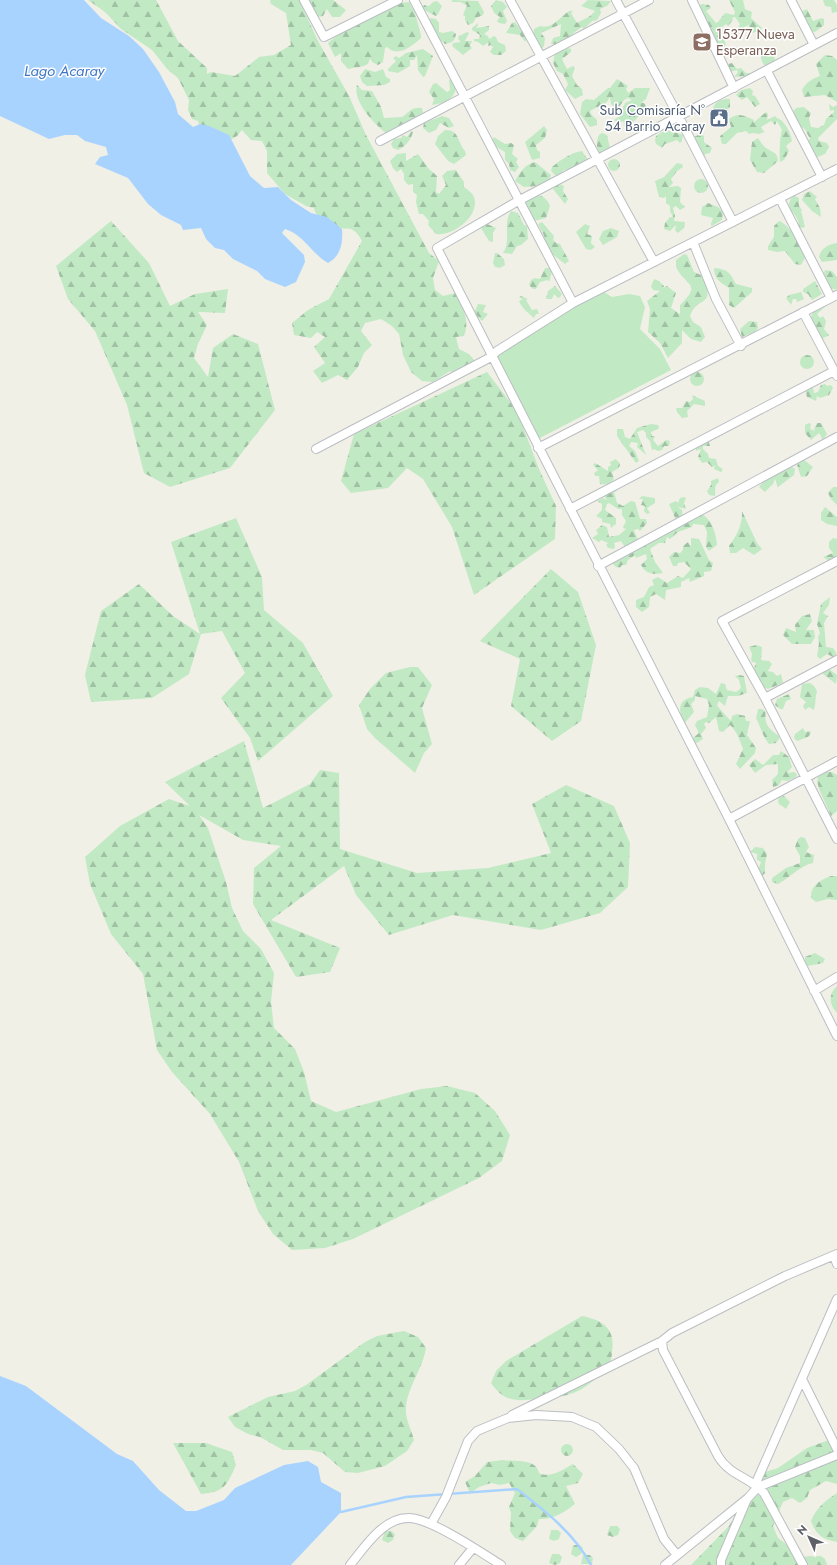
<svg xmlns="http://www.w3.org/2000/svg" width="837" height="1565" font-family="Jost,sans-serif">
  <defs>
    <pattern id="forest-firs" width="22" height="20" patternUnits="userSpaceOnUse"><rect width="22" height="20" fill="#c1eac4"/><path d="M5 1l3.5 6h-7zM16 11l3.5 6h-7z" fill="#a0c1a3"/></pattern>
  </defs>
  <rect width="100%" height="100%" fill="#f1f0e6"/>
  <path fill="#c1eac4" d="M604 292 612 297 629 294 640 296 645 307 640 329 660 349 671 370 538 439 491 349Z"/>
  <path fill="url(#forest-firs)" d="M88 0H156L178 41 207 68V74L211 72 235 76 259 57 274 55 291 45 286 13 271 4 270 0H299L318 41 349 96 366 135 429 253 439 261 433 278 435 290 443 296 456 293C463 307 470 321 464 336L456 337 459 349 469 354 475 361 457 377 450 371 433 382 422 381 411 372 403 355 399 334 392 326 381 319 365 323 361 331 372 345 364 353 358 367 347 380 338 375 322 383 313 371 325 363 314 347 325 337 317 332 311 338 294 335 292 323 308 310 329 299 362 241C360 237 356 231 351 229 348 228 344 229 341 228 332 226 315 218 314 208L306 206 285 194 267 173V151L262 141 251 140 242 130 237 136 227 142 201 131 198 121 192 119 188 110 189 100 178 78 168 70 152 50 121 29 105 12Z
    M305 0H333L346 10 340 17H332L327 9 323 16 317 17Z
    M452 0 478 1 484 12 483 15 476 18 473 23 468 25 465 20V16L463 15 467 5 460 2H452Z
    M496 0 503 2 507 7 503 11 507 21 505 24 499 23 497 21 500 17 494 13 491 6Z
    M588 0 611 1 607 6 600 9 601 13 597 20 592 21 583 30V27C572 31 566 46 551 44L553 38 560 36 561 24 541 33 545 38 544 46 542 49 533 37 534 29 540 26C552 30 560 17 569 11H573L571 13 577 23 590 16 595 11 581 6Z
    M729 0H743L745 9 752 12 751 18 762 28 759 31 748 34 749 25 740 29 738 28 740 24 735 17 732 18 733 20 728 26 726 24 721 28 722 33 725 35 724 39 726 45 723 48 714 42 698 7 702 4 709 5 711 8 706 11 716 23 718 22 725 13 734 15 735 12Z
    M823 0H834L837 5V12L832 13 831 7 825 6Z
    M437 1 442 6 438 14 436 16 422 9 424 5 429 6 433 2Z
    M409 2 415 13 421 35V38C412 46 398 58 387 47L385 48 383 62 378 65 372 62 370 58 368 64C361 68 355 67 348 69L341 61V53L335 57 328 43C349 26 382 4 409 2Z
    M807 9 813 21 822 18 824 19V25L815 32 811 31 800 12Z
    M431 18 436 19 439 23V32L443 33 452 31 456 34C455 41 452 43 445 44L440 40 432 41C426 33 426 28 429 20Z
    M515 22 527 38 525 42 520 35 506 33 512 23Z
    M478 23V25L476 28 489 26V30L484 34 488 36 489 39 494 36 496 37 498 42 505 45 506 51 501 55H494L490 52 493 47 491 45 488 46 489 42 483 46 478 42 474 41V39H479L480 35 472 30V28Z
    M467 32 469 33 465 41H472L470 46 472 48 463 55 452 46 453 43 461 42 458 39 459 36Z
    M767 46 771 47 774 52 775 61 768 67 765 66C760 60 760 55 763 48Z
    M568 48 571 49V52L562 59 567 69 573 66 575 68 572 76 577 85 582 89 583 95 575 99 565 90 568 84 563 74 557 71 553 63 555 53Z
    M423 49 433 56 425 76 423 77 418 70 417 55 414 60H410V66L398 73 388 71V69L396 61 393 58 396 56 399 58 406 53Z
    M825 55 832 56 837 60V102L825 95 804 97 802 90C807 82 811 79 820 76L816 64Z
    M732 63 737 69 741 68 746 73H749L753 75 734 77 738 72 737 70 730 72 726 70 729 67 728 64Z
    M365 69 375 72 383 69 386 77 390 79V82L384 85 367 86 362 82 360 76Z
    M617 79 628 86 626 89 628 93 635 88H650L646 99 641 103H644L647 108 632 123 631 125 625 127 623 121 618 123 614 120 620 116 625 103 632 100 628 98 624 100 619 107 615 108 611 104 610 97 607 102 590 111 591 114 597 120V125L590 127 580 114 582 102 586 99 594 100 608 88H610Z
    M449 80 453 81 456 88C453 101 444 103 432 105L434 99 429 92 433 84 436 83 447 92 450 90Z
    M357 85 362 90 372 91 381 107 384 118 402 117C410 112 411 107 422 108L423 113 414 119 386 133C375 125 352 101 357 85Z
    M750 88 753 91 752 95 755 96 760 104 755 107 747 97 742 100 736 95 741 90Z
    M725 99H730V108L726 110 727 113 726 114 722 111 719 113 713 108C715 102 720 100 725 99Z
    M829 104 833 107 837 105V119L818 138 819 141 827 143 829 147 825 154 818 157 813 154 807 143 810 138C805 132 808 128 798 127L791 114 796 108 804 107 811 113 809 118 811 127 818 128 824 125 826 119 834 112V110L830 111Z
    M766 112 768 114 767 120 775 116C778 120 780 118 783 122 788 128 791 134 792 141L786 146 789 151 784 160 780 162C779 158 780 134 782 130L777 121 775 125 771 121 761 127 764 132 759 134 753 133 749 134 746 131 737 133 726 144H722L720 136 731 127 729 119C738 112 744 115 754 120L753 123Z
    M442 116 449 118 454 126 449 128 440 123 436 130 429 133 423 128 424 123Z
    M544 126 547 130 545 138 536 145 537 150 540 152V158L532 160 525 142Z
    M445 130C459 129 458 143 465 151L466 155 454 164 448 161 435 144 438 136Z
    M665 130 681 134 683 135 682 141 680 143 677 140 665 144 662 148 656 144 655 140 656 136Z
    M411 131 413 132C411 140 405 147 398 150L393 148 391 144 394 139 401 138 403 135 407 137Z
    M602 133 607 135 610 148 600 153C596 147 596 142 599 135Z
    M700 134 704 136V142L712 148 710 153 705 154 704 158 694 142V137Z
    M494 137 505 144 511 143 514 145 512 154 518 159 516 162 519 167 515 172 510 170 509 164 505 160V152L490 143Z
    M758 138C760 141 763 146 766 148 773 153 777 151 778 161L764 173 757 172 750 160 752 142Z
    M582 151 588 160 574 169 564 170 560 175 556 176 551 171 552 167C559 161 572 152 582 151Z
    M406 153V161L418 154 429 169 437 176 436 192 439 194 446 185 442 176 447 171 456 170 464 182V187C467 189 471 192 473 195 483 214 453 237 436 234L428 225 429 221 423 214H419L416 202 417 195 413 192V184L408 185 404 180V174L401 169 397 172 393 168 390 161 397 154Z
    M608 165a6 6 0 1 1 12 0a6 6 0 1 1-12 0Z
    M535 162 551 175 550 179 546 183 536 186 524 187 515 181C521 171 524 165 535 162Z
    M677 163 682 164 683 167 677 171 671 179 673 183 669 187 678 186 681 188 680 202 685 207 680 210 676 206 673 208 675 216 674 221 685 222 684 228 678 233 675 230 676 225 670 231 664 229 665 223 670 217H673L670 211V206L666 203V196L664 198 659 197 655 181 664 177Z
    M694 186a7 7 0 1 1 14 0a7 7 0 1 1-14 0Z
    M559 184 564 186 563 191 568 199 565 204 553 189 556 185Z
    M810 191 817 197 815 199 820 208 821 217 812 211 802 200 804 194Z
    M534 195C542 195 547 198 550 206L546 218 534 221 525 204 527 200Z
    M793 195 799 198V206L802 210 801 211 805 227 802 228 799 227C798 225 799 223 798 221 795 210 783 210 793 195Z
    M708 203 718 207 723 212 722 220 712 226 711 224 713 218 701 215 702 207Z
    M511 211 518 213 524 225 527 226 528 239 521 245 517 246 512 254 503 253C512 240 502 224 511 211Z
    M111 221 149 263 170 306 195 294 228 289 225 313 198 312 207 325 198 344 194 358 208 377 213 348 233 334 258 344 275 410 230 468 170 487 144 473 127 405 95 331 68 299 56 266Z
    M779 221C788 223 803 247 806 256L801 265 795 264 785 251 777 252 768 250V246L774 237V226Z
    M542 222 554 236 553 240 556 243 560 244 569 261 565 264 542 246C548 237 542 233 538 224Z
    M485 223 496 228 493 233V242L489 241 481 228Z
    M585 224 590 226 587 234 592 236 591 243 595 247 591 250 586 249 576 232Z
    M611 228 619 231 617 237 603 245 599 239 603 231Z
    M837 243V260L822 262 819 257C821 248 829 244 837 243Z
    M495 253H497L504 259 505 265 500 268 495 267 493 263Z
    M684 254 687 255 694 272 703 276C716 309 698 294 690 316L693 322 701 327 705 337 701 342 691 339 682 330V343L668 358 660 343 648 332 650 309 647 301 660 291 653 290 651 286 654 279 659 281 664 286 663 288 667 286 676 293 671 308 680 314V305C703 283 685 286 676 267V260Z
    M545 268H550L552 272 549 282 548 280 540 282 536 289H533L529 285 531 280 535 278 540 279Z
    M714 268C728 269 730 273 736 284L752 288V292L734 308 729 305V288C720 282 714 279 714 268Z
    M825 270 832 271 837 277V290L830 288 824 273Z
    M815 281 822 294 812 300 808 294 803 292V289Z
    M555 286 562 294 560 297 558 298 554 294 552 299H546L548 291Z
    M801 292 804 299 797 302 796 299H793L791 305 786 298 789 295Z
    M521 296 528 299 526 300 532 310 537 309 539 314H536L534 318C528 313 521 307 519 301L523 299 519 298Z
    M825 303 826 306 817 314 820 318 823 316 826 321 824 329 829 335 822 339H819L811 317 813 312Z
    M478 304 486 305 483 312 488 314 482 321 474 313Z
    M749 321 757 322 758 328 755 332 742 337 740 329Z
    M800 362a7 7 0 1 1 14 0a7 7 0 1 1-14 0Z
    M487 372 517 411 539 469 556 506 555 539 474 595 452 527 423 479 407 468 388 488 351 493 341 481 354 434Z
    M690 379a7 7 0 1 1 14 0a7 7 0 1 1-14 0Z
    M825 384 827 386 831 385 833 388 829 395 820 398 817 396 816 401 807 397 805 389 808 386 813 388 814 393 818 392 821 385Z
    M692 395 705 401V406L694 404 687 411 688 417 682 418 677 412 676 408H682L686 401 690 402 693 399Z
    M809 423 811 424 810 429 815 431 814 429 817 423H821L827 434 823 440 819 433 811 440 805 433V425Z
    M651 424 658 425 659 427 658 429 651 432 652 436 655 437 653 440 658 446 666 440 670 441 669 446H664L662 450 658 451 654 449 652 450 650 441 646 437V433L643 430 637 432 646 455 637 447 638 443 631 442 629 446 635 451 639 461 636 463 617 436V429H623L625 437 630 439 637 428Z
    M708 439 710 446H703V449L708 454 709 458 716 459 718 466 723 469 721 472 714 469 715 466 712 467 707 462 702 463 698 457 701 449 696 451V446Z
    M616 459 620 464 619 468 612 472 614 479C611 484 604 485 600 484L599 476H595L594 473 598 470 593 465 595 463 608 471V467L611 465 610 462Z
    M803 459 813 467 807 476 801 477 797 465Z
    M792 467 795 469 794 475 778 487 775 479 773 484 765 492 759 487 765 479Z
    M718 478 719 482C713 487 716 489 715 496L709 495 707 491 711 485V481Z
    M833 487H837V505L831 499 828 493Z
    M616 488 617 491 614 492 617 503 623 506 631 501 635 502 640 519H646L647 523 640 531 638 529 634 530 638 540 628 548 625 547 621 541 614 543 615 546 614 549 608 548 606 545 608 543 601 540 599 542 592 538 598 534 596 530 602 525 607 527 609 537 619 535 626 529 623 528 626 521 622 515V509H618L609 503 607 504 605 510 616 518V524L611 528 610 524 602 522V519L596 516 602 510V504L597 501 603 498 607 500 604 496 605 493Z
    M642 496 655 498V503L647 508 650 513 647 514 644 511 645 506 641 505 643 499H639Z
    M685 497 686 498 684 503 686 509 678 507 682 510 683 518 676 520 669 504 676 501 678 503 680 498Z
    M825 507 837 517V526L827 524 821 520V513Z
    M742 511 757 543 762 549 754 555 743 548 736 553H730L729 546C736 537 743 524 742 511Z
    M700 513C712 519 716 533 717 545L709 551 706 547 707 532 704 525 693 524 692 527 678 532 670 539 667 537 665 543H659L650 549 655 562 663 573C653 575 646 574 641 565L647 559 646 554 636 558 635 555 628 560 626 565H622L620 568 616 567 612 563Z
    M236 518 262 577 264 610 303 643 333 696 258 761 250 738 221 698 245 673 222 631 201 634 189 674 152 698 91 702 85 675 101 611 139 584 173 616 200 634 171 542Z
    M691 538 699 539 709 560 713 563 711 571 704 572V576L690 582 689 578 681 582V587L666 590 665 600 656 594 650 597 649 607 642 612 636 607V600L644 597 649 587 654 585 652 580 658 577 667 583 678 576 683 578 691 569 684 562 678 563 677 566H673L669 557 674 552 680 553 683 550V546L688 542 691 547Z
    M833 538 837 539V555L835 559 829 561 823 557 833 553 829 548V542Z
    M551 569 578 592 596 645 581 721 552 741 511 706 520 659 480 641Z
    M830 597 829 605 823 613 828 616 824 623 826 647 833 648 837 654 833 657 827 654 820 659 817 656 819 643 818 637 820 633 817 624 821 604Z
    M810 614 812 621 806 630H814L815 637 811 644H792L783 635 786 628 796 632 795 625 802 616Z
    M756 645 762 647 761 660 769 661 772 664 768 671 773 672 777 676 781 674 783 683 768 689 759 685 752 673 756 663 751 661 752 654 749 647Z
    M410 667H418L432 685 422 708 432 744 424 753 415 773 375 738 367 729 359 705 370 689 386 673Z
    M829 669 837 675 836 684 823 674 822 672Z
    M739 675 744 676 747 693 738 696H728L725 706 719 701 717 705C718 707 729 719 731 721L732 716 737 714 745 716 746 721H750L747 735 756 748 755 753 740 769 736 764 743 749C740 741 737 731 730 725L723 732 719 731 716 717 709 723 706 722 704 724 706 728 701 734 703 739 695 744 693 738 699 733 695 725 697 721 707 717 709 705 707 699 695 696V700L691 704 694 712 684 724C679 712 676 700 693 697L695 690 700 687 708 688 716 694 721 683 725 684 727 690 736 692 741 688 739 680 735 676Z
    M810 683 814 686 817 691C815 697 816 703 814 710L809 707 805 710 803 706 806 702 800 697 802 684Z
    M789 694 791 699 786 701 783 709H780L775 705 777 699Z
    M758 709H762L766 712C763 724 770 730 779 736V739L776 743 769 744C763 737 760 726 756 718Z
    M803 728 805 732 810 731 811 733 808 737 797 741 794 738 795 734Z
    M244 741 263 808 310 784 320 770 339 773 340 849 417 873 488 868 551 853 532 804 566 785 614 806 630 843 628 887 600 913 541 930 453 915 389 935 356 895 344 866 271 920 340 948 330 972 296 977 253 904 254 868 281 846 243 840 199 815 208 828 226 882 232 908 243 931 261 949 274 973 271 1002 274 1028 295 1049 304 1072 311 1101 336 1112 421 1089 447 1086 475 1093 495 1111 510 1135 502 1161 479 1178 353 1239 325 1248 292 1250 273 1234 258 1211 239 1162 210 1114 172 1072 157 1050 143 974 111 934 90 884 85 857 120 826 169 799 190 806 165 782Z
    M781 751 789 757 792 767 787 773 794 772 797 774 796 777 788 781 782 780 779 785 773 787 772 780 778 774V764L766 765 755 773 749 765 755 759 763 765 773 755H779Z
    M825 772H832L837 775V811L831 816 819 789 817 781 819 775Z
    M784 796 790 802 786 809 779 804 778 801 779 797Z
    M801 837 805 838 809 847 806 852 814 855 813 863C801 865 788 879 778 884L772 882V878L786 868 800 863V856L795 847 798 839Z
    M755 847 763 848 767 854 765 864V873L762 876H759L757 873 761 862 757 860V854L750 852Z
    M831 876H837V900L828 899 816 902 811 898C810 886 820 880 831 876Z
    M815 953 825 959 823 963 808 966 805 963V957Z
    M837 986V1013C829 1005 828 994 837 986Z
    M582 1316C603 1320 616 1329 612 1352 612 1355 611 1361 610 1364 606 1371 588 1386 580 1390 568 1397 552 1397 539 1399 516 1401 505 1403 491 1383L496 1371 506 1361Z
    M404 1331 418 1337 426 1348C423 1369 404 1392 406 1413 407 1422 412 1432 414 1440L407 1451 385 1466 358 1473 345 1472 323 1453 311 1450H283L260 1437 248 1434 235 1427 228 1417 268 1397 295 1391 306 1385 365 1342 377 1336Z
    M837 1437V1484L826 1481 810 1490 807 1498 800 1503 792 1498 783 1502 773 1526 778 1538 803 1557 821 1556 825 1559 827 1565H691L729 1526 750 1489 759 1477 765 1472 778 1468 807 1448Z
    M173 1443H206L232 1452 236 1465C227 1485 225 1492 201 1494Z
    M561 1450a6 6 0 1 1 12 0a6 6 0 1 1-12 0Z
    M502 1460C514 1462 536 1458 539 1473 550 1479 564 1469 573 1464L583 1474 578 1483 566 1486 575 1504C565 1512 553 1520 539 1519L537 1526 523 1541 515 1538 510 1531 511 1513 509 1507 515 1493 509 1483 500 1485 491 1483 479 1487 470 1493 465 1482 475 1476 487 1462Z
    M837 1493V1542C822 1539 816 1535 811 1521 816 1508 826 1500 837 1493Z
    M610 1526H617L620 1529 618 1535 613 1537 607 1535Z
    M551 1530H558L561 1533 559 1539 554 1541 549 1539Z
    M385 1531H391L395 1534 393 1540 388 1543 382 1540Z
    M573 1545H580L583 1548 581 1554 576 1557 571 1554Z
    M552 1554H559L562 1557 560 1563 555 1565 549 1563Z
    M583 1555H590L593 1558 592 1564H581Z"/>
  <path fill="#a9d3ff" d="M0 0H84L101 18 129 36 143 49 159 72 175 102 178 114 193 127 200 124 209 126 229 135 250 176 264 188 278 187 291 200 311 213 327 217 342 229C343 243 341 256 328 263 312 254 303 234 285 229L282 233 304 255 305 262 296 282 285 287 265 279 257 271 233 259 224 250 215 248 206 239 201 228 183 230 181 225 161 215 148 204 128 178 95 164 100 157 108 155 106 147 85 141 77 135H65L49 139 0 116Z
    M0 1376 26 1386 117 1454 133 1461 159 1490 186 1511H196L224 1500 235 1488 284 1465 308 1461 318 1467 321 1482 341 1493V1512L291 1565H0Z"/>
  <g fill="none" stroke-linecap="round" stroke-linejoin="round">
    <path stroke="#a9d3ff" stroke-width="2.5" d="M341 1512 406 1497 517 1489C544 1510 575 1534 591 1565"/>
    <defs>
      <path id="street" d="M304 0 324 37 398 0
        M414 0 573 303
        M510 0 654 262
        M616 0 679 117 733 222
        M692 0 734 88
        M791 0 814 45
        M837 33 518 201 437 248 729 819 837 1036
        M767 71 822 177
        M380 141 649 0
        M780 199 831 298
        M693 242 716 299 741 346
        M803 312 837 376
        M538 448 837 295
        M316 449 491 357 497 351 573 303 837 169
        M570 509 834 371
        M837 561 722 621 765 698 837 839
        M598 566 837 437
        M765 698 837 660
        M729 819 837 761
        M814 991 837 977
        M834 1256 837 1264
        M662 1341 663 1350 718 1456C730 1476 750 1477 764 1493L803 1565
        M802 1379 837 1449
        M512 1415 662 1341 672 1333 785 1276 837 1254
        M755 1485 837 1299
        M431 1524 446 1497 468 1441 477 1431 508 1418 536 1415 572 1417 596 1427 619 1449 634 1468 664 1539 677 1555
        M350 1565C364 1548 383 1518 408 1518 429 1517 482 1553 501 1565
        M459 1565 473 1548
        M665 1565 748 1498 758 1487 837 1455
        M721 1565V1560L747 1499"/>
    </defs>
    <use href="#street" stroke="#bbbec3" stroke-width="10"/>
    <use href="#street" stroke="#fff" stroke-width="8"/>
  </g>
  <defs>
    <symbol id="school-square" viewBox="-11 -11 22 22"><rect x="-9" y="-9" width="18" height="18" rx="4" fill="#8d6e63" stroke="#fff"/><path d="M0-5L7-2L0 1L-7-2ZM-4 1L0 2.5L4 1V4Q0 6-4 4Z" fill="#fff"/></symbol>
    <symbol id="civic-square" viewBox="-11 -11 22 22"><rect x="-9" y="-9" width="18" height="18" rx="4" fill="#5c6f8a" stroke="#fff"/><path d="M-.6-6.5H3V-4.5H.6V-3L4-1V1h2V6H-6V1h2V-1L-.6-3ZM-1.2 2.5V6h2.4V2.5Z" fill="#fff"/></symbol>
  </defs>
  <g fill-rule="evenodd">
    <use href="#school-square" x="691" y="31" width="22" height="22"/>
    <use href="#civic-square" x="708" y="107" width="22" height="22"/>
  </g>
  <g text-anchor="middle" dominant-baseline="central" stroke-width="3" stroke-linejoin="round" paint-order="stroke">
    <g font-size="14" fill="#785e54" stroke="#fff" text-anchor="start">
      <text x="716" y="34">15377 Nueva<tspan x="716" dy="16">Esperanza</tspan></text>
    </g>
    <g font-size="14" fill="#4e5e75" stroke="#fff" text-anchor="end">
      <text x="705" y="110">Sub Comisaría N°<tspan x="705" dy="16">54 Barrio Acaray</tspan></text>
    </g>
    <g font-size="15" font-style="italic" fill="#3e75c4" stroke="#fff">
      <text x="64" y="71">Lago Acaray</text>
    </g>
  </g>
  <g transform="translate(809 1537) rotate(315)" stroke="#ffffff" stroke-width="3" paint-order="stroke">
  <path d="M0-3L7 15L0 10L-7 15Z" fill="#5e6168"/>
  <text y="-6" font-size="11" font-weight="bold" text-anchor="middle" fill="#5e6168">N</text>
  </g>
</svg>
